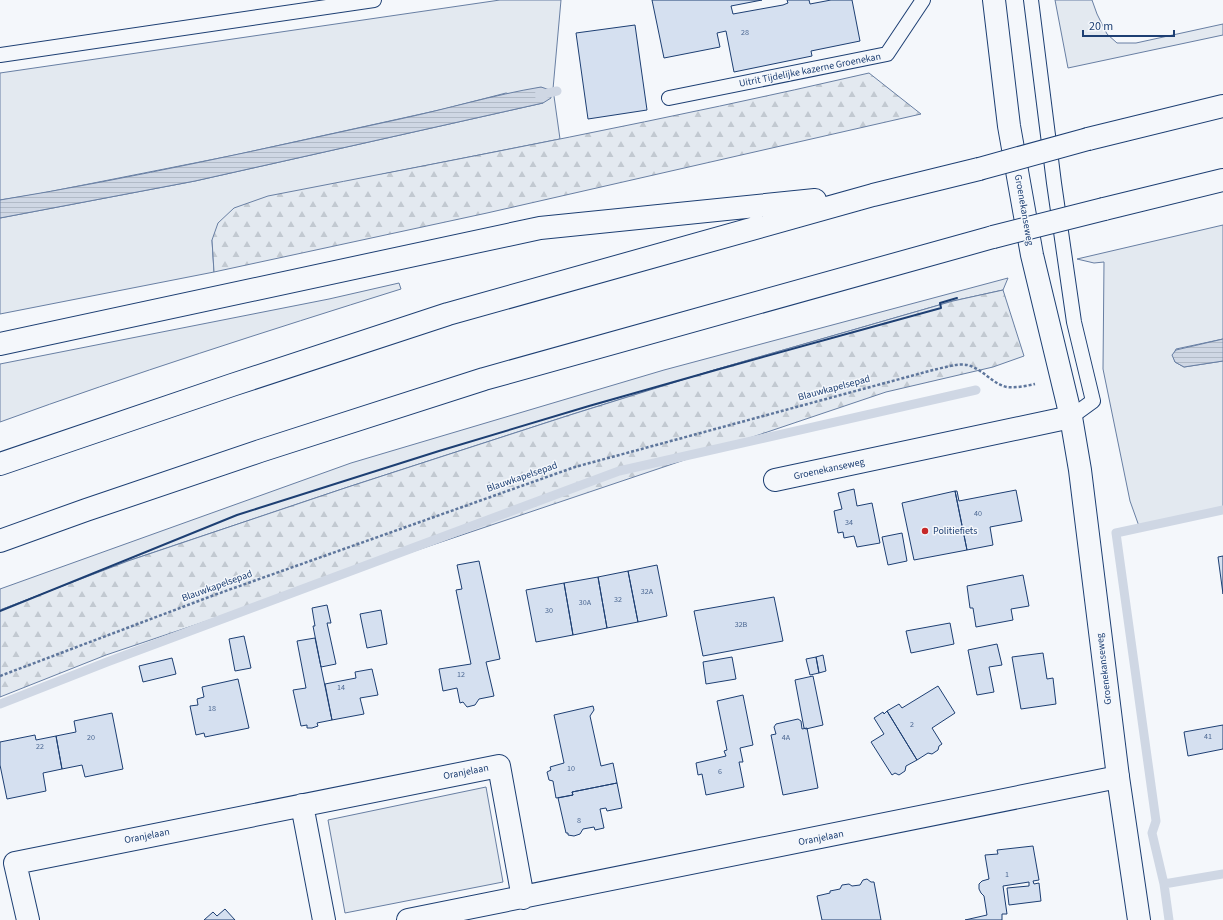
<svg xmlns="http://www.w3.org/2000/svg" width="1223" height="920" font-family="'Source Sans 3',sans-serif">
  <defs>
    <pattern id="forest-firs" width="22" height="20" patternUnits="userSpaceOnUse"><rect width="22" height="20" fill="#e3e9f0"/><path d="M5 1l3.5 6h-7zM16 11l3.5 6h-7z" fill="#c2c9d1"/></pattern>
    <pattern id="water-rules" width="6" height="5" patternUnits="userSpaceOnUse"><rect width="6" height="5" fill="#cfd7e4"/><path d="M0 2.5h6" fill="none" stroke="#b1bac7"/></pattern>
  </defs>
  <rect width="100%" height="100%" fill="#f4f7fb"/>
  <path fill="#e3e9f0" stroke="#687fa3" d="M500 0H561L553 89 560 139 383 174 212 240 214 272 0 314V218L195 181 543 103 506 93 444 109 235 155 38 194 0 200V73Z
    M1055 0H1092L1097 14 1107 34 1117 43H1136L1223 24V35L1068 68Z
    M1223 225V339L1176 349 1173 355 1175 362 1184 367 1223 361V510L1140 529 1130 501 1103 369 1104 262 1094 263 1077 259Z
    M1008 278 1003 290 953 301 714 370 570 415 345 488 128 561 0 610V589L351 463 664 370Z
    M399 283 401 289C267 331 132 374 0 422V364L329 299Z
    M486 787 503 882 345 913 328 820Z"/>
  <path fill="url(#forest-firs)" stroke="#687fa3" d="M869 73 921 114 487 213 214 272 212 240 218 223 234 208 268 196C469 157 670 119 869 73Z
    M1003 290 1024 356 993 367 886 392 106 655 0 697V610L128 561 345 488 570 415 714 370 953 301Z"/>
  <path fill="url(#water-rules)" stroke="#687fa3" d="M541 87 550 90 551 98 543 103 195 181 0 218V200C134 178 267 148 400 119 447 109 493 95 541 87Z
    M1223 339V361L1184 367 1175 362 1172 355 1176 350Z"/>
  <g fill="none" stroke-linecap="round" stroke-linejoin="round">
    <path stroke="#cfd7e4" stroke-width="9" d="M539 95 557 91
      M0 704 107 662 619 471 976 390
      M1164 884 1223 874
      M1169 920 1164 884 1152 833 1156 821 1116 533 1223 510"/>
  </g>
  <path fill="#d5e0f0" stroke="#1d3f73" d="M652 0H762L731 6 733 14 783 5 788 3 787 0H809L810 4 831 0H852L860 41 811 51 812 56 734 72 726 31 717 33 720 47 664 58Z
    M635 25 647 110 588 119 576 33Z
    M854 489 857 506 872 503 880 543 857 547 854 536 844 538 843 532 838 533 834 511 842 509 838 493Z
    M1016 490 1022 521 990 527 993 545 967 550 955 491H957L959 501Z
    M955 491 967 550 914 560 902 503Z
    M902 533 907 561 888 565 882 537Z
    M1223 556V594L1218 557Z
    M479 561 500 659 486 662 494 696 479 699 475 705 467 707 463 702 460 703 457 688 443 691 439 669 471 664 456 590 462 589 457 565Z
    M657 565 667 616 638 622 628 571Z
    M628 571 638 622 607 628 598 577Z
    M1023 575 1029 606 1011 609 1013 620 976 627 973 608H970L967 586Z
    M598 577 607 628 573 635 564 583Z
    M564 583 573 635 536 642 526 590Z
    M774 597 783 641 703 656 694 611Z
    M327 605 331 623H327L336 664 321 667 313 626H315L312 608Z
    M381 610 387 644 367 648 360 614Z
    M950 623 954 644 911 653 906 631Z
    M244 636 251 668 235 671 229 639Z
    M315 638 332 720 317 723 318 726 312 728H307V725L301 726 293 690 306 688 297 641Z
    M997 644 1002 665 989 667 994 692 977 695 968 650Z
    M1043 653 1047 679 1053 678 1056 704 1021 709 1012 657Z
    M823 655 826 671 819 673 816 657Z
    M732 657 736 679 706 684 703 662Z
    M816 657 819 673 810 675 806 659Z
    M172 658 176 674 143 682 139 666Z
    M372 669 378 695 360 698 364 714 332 720 325 684 356 678 355 672Z
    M813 676 823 725 806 729 804 728 795 680Z
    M238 679 249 728 205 737 204 733 196 735 190 706 198 705 197 699 204 697 202 687Z
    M938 686 955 713 932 728 942 744 939 746 938 750 932 754 928 753 917 760 887 711 899 704 902 708Z
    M743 695 753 745 740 748 743 762H739L744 787 706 795 702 774 698 775 696 763 726 756 724 751 727 750 717 701Z
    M593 706 594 710 590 716 601 766 613 763 617 783 572 792 573 795 556 798 553 781 549 780 547 772 551 770 550 767 564 763 554 715Z
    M887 711 917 760 906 766 905 771 899 775 895 773 892 775 871 742 884 734 874 718 883 712 884 714Z
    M112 713 123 769 85 777 82 765 62 769 56 736 76 732 74 721Z
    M798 719 801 721 802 729 807 728 818 788 783 795 771 735 776 734 774 727 776 724Z
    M1223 725V749L1188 756 1184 732Z
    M35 735 36 740 56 736 62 769 43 773 46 791 7 799 0 765V742Z
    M617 783 622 808 607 811 606 808 600 809 604 828 595 830 594 827 583 829 580 834 574 836 568 835V833H566L558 798 573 795 572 792Z
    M1033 846 1039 880 1033 881 1034 884 1039 883 1041 901 1009 905 1007 888 1029 886V882L1003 886 1007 914H1002V920H965L987 915 984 896 981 893 979 889V884L982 881 989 879 985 855 998 854 997 850Z
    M867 879 871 882H874L881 920H822L817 896 830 893V891L840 889 842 885 849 884 852 886 860 885 863 880Z
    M225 909 235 920H204L213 912 217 916Z"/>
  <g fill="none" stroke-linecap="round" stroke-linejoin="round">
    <defs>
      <path id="service" d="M1031 0 1054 183 1074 322 1093 401 1071 417
        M0 55 374 0
        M669 98 887 54 923 0"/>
      <path id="minor" d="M775 480 1071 417
        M302 805 324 920
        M28 920 15 863 499 766 523 898
        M408 920 1118 777"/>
      <path id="tertiary" d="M994 0 1009 126 1032 255 1071 417 1080 470 1118 777 1139 920"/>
      <path id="motorway" d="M1088 139 1223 106
        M1104 209 1223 180
        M0 344 540 228 815 200
        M0 464 232 385 448 314 873 195 979 169
        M0 541 86 510 260 451 484 379 993 237"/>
    </defs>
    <use href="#service" stroke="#1d3f73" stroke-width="16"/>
    <use href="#minor" stroke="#1d3f73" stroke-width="24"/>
    <use href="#tertiary" stroke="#1d3f73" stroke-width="24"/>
    <use href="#motorway" stroke="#1d3f73" stroke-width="24"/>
    <path stroke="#5e769c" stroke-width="2.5" stroke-dasharray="3 2" stroke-linecap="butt" d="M0 676 217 594 575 467 933 370C943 368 957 363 967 365 982 368 992 384 1007 387 1016 388 1026 386 1035 384"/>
    <use href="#service" stroke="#f4f7fb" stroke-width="14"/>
    <use href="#minor" stroke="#f4f7fb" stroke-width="22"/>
    <use href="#tertiary" stroke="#f4f7fb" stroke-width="22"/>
    <use href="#motorway" stroke="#f4f7fb" stroke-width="22"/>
    <defs>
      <path id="motorway-bridge" d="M979 169 1088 139
        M993 237 1104 209"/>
    </defs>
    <use href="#motorway-bridge" stroke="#1d3f73" stroke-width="24" stroke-linecap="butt"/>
    <use href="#motorway-bridge" stroke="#f4f7fb" stroke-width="22"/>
    <path stroke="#1d3f73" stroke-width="2" d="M0 611 237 515 439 451 589 406 716 370 941 308 940 303 957 298"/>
  </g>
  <circle fill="#c62828" stroke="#f4f7fb" stroke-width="1.5" cx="925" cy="531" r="4"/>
  <g text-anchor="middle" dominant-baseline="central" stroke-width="3" stroke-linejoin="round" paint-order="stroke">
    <g font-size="8" fill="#4b6792">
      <text x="745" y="32">28</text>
      <text x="978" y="513">40</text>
      <text x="849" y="522">34</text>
      <text x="647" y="591">32A</text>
      <text x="618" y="599">32</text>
      <text x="585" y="602">30A</text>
      <text x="549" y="610">30</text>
      <text x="741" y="624">32B</text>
      <text x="461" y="674">12</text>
      <text x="341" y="687">14</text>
      <text x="212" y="708">18</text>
      <text x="912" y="724">2</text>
      <text x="1208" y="736">41</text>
      <text x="91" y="737">20</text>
      <text x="786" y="737">4A</text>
      <text x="40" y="746">22</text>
      <text x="571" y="768">10</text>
      <text x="720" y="771">6</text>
      <text x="579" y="820">8</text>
      <text x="1007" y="874">1</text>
    </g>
    <g font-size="10" fill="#1d3f73" stroke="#f4f7fb">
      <text transform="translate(810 70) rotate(-11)">Uitrit Tijdelijke kazerne Groenekan</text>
      <text transform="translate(1024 210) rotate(80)">Groenekanseweg</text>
      <text transform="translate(834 388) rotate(-15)">Blauwkapelsepad</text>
      <text transform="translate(829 469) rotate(-12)">Groenekanseweg</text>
      <text transform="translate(522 477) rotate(-19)">Blauwkapelsepad</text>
      <text transform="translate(217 586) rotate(-20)">Blauwkapelsepad</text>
      <text transform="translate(1104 669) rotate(-97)">Groenekanseweg</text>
      <text transform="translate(466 772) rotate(-11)">Oranjelaan</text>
      <text transform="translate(147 836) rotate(-11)">Oranjelaan</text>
      <text transform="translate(821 838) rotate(-11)">Oranjelaan</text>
    </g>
    <g font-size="10" fill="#1d3f73" stroke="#f4f7fb" text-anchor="start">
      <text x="933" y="531">Politiefiets</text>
    </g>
  </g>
  <path d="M1083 30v6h91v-6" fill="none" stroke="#1d3f73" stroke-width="2"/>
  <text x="1089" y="30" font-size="12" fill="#1d3f73" stroke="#f4f7fb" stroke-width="3" paint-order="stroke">20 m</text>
</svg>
